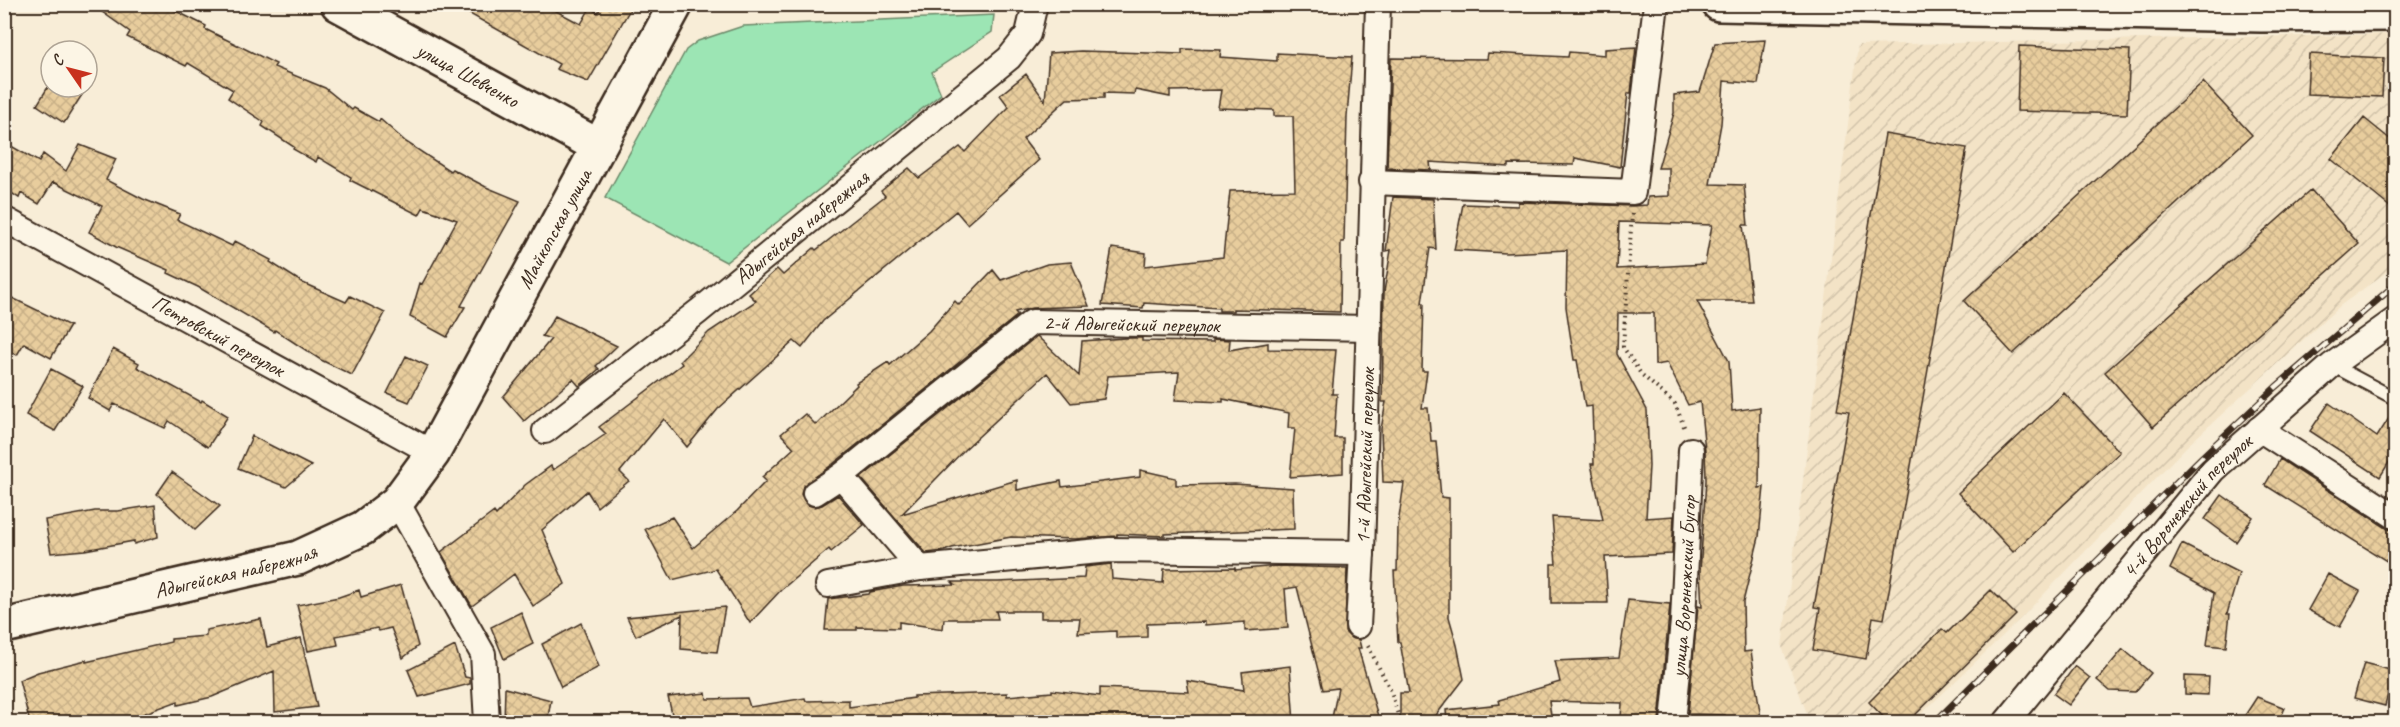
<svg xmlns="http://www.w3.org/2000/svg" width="2400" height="727" font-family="Caveat,sans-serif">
  <defs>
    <pattern id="industrial-furrows" width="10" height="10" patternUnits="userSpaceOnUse" patternTransform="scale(1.5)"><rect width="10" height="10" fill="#f3e3c6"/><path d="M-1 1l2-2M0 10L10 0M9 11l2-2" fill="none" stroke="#d1c3aa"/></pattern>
    <pattern id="building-cross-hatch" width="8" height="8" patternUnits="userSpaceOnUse" patternTransform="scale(1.5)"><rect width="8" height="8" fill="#e8cd9d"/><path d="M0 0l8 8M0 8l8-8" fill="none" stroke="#c8b087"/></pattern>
  </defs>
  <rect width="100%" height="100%" fill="#f8edd7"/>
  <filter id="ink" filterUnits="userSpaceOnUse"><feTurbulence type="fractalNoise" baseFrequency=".0167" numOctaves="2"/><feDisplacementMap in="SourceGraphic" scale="12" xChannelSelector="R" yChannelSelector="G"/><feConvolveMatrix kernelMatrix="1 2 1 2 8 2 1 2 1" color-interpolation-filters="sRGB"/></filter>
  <g filter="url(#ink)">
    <path fill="url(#industrial-furrows)" d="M2395 34V266L2341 305 2186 447 2020 619 1913 722H1807L1809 719 1782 647 1858 45Z"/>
    <path fill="#9ce5b4" stroke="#6c8869" stroke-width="1.5" d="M994 15 992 32 932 72 941 94 726 262 605 198 686 50 698 41 743 26Z"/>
    <path fill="url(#building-cross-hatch)" stroke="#3b2a1e" stroke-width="1.5" fill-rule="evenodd" d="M91 4H162L206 26 205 29 276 64 274 67 325 88 352 110 354 108 379 122 380 119 406 142 450 171 452 169 486 187 520 201 461 306 465 307 447 337 410 317 420 283 422 284 457 220 423 208 419 215 350 180 351 177 318 157 316 162 293 149 294 147 262 126 264 122 228 98 233 90 188 63 186 66 127 37 130 32Z
      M452 4H543L581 24 590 8 598 13 602 4H633L588 82 556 69 559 64Z
      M1765 40 1758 84 1724 81 1721 124 1710 184 1744 185 1748 225H1743L1752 301H1697L1729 361 1732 411 1760 407 1759 488 1764 487 1759 537 1743 602 1744 652 1751 651 1761 719 1724 718 1725 715 1688 714 1698 606 1702 607 1700 572 1706 480 1705 450 1700 402 1688 405 1667 363 1655 365 1654 313H1618L1617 354 1647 410 1649 466 1646 518 1674 516 1672 554 1605 557 1608 603H1551V564H1556L1552 517 1603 520 1591 464H1594L1592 406 1585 407 1577 360H1574L1566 307 1567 250 1506 253 1454 250 1463 204 1518 206V202L1632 206 1647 205 1648 197 1669 196V168H1658L1674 113V95L1700 92 1715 43ZM1619 222 1712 225 1705 264 1617 269Z
      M2019 46 2130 50 2127 114 2017 111Z
      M1636 47 1631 93H1628L1620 167 1575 158 1574 165 1509 164V167L1430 162 1431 170 1387 168 1391 58 1487 59 1488 53 1568 57 1569 52 1605 55V49Z
      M1182 49 1221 50 1220 57 1277 61V53L1352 57 1347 116 1344 242H1341L1340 312 1233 309V311H1219V308L1144 303 1143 308 1102 305 1112 248 1146 253 1145 266 1223 257 1230 191 1295 190 1293 116H1274V110L1218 108 1221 90 1170 91V97L1135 90 1134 94 1104 93V98L1067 99 1023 139 1039 160 967 224 956 211 823 321 802 348 794 341 718 409 687 447 664 419 620 472 629 481 597 507 587 491 542 530 565 584 533 606 514 574 472 606 441 552 494 512 496 515 525 485 551 466 553 470 606 434 599 427 682 364 680 361 709 332 756 301 749 294 777 269 783 275 814 248 816 250 885 196 881 191 909 168 919 178 960 147 965 152 1009 107 1000 95 1026 74 1045 101 1049 53 1081 51 1182 54Z
      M2309 54 2384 58 2382 97 2307 94Z
      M2203 82 2252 135 2013 354 1964 301Z
      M48 87H87L64 123 37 105Z
      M2364 118 2396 144V212L2331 159Z
      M1885 134 1967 148 1884 619 1873 617 1866 659 1813 650 1820 608 1814 607 1849 412 1837 410Z
      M4 142 39 162 43 154 66 171 80 145 116 159 106 180 143 199 180 214 177 220 232 246 235 241 271 260 270 262 303 283 346 302 350 296 385 313 352 375 321 360 275 330 274 332 198 287 168 273 169 270 116 247 89 232 102 206 53 182 39 204 21 193 19 198 4 188Z
      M2311 190 2359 244 2153 427 2105 372Z
      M1393 197 1433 199 1436 249 1430 248 1422 303H1424L1422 371H1427L1422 408H1428L1431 441H1436L1441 497 1449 498V617L1457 645 1464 679 1430 723H1400V693H1409L1400 642H1398L1394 571H1397L1398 525 1404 483 1383 482 1381 429 1386 402H1382L1384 292 1391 250 1386 251Z
      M1071 262 1089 306 1032 308 1015 312 1018 315 833 464 803 486 801 494 808 505 815 507 822 505 838 495 864 525 831 552 829 549 781 590 750 623 716 569 672 580 645 529 672 517 693 548 737 511 766 481 762 477 794 448 781 434 805 414 816 425 857 385 856 383 888 362 890 365 929 331 955 301 959 305 993 270 1001 280 1047 264Z
      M4 294 70 326 51 358 24 343 17 355 4 348Z
      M555 316 617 346 596 366 599 369 583 383 579 386 573 379 524 421 503 397 551 339 542 336Z
      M1037 336 1079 376 1082 341 1125 338H1142V341L1213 342V339L1230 340 1229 350 1268 343V349L1336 350 1332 394H1337L1334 438H1343V473L1290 477 1295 428H1288L1289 413 1223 399V402L1175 400 1179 372 1108 376 1104 399 1071 403 1047 373 964 450 902 514 1017 480V490L1061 481 1062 487 1140 477V470L1176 478V485L1235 484 1293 488 1294 529 1165 534V536L1117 534V536L1075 539 1011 537 952 548 944 551 926 553 861 478Z
      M113 349 139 363 137 367 201 402 202 400 228 416 208 447 169 421 165 428 114 404 110 411 88 398Z
      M406 356 428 366 409 402 387 393Z
      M51 369 83 386 55 431 26 415Z
      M2064 393 2120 452 2013 552 1958 493Z
      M2329 403 2377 437 2396 407V451L2380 477 2310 431Z
      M252 436 311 466 286 487 238 468Z
      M2280 459 2388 529 2396 531V567L2265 485Z
      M172 472 220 506 195 530 157 494Z
      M2222 495 2253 517 2236 542 2205 519Z
      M155 505 158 537 134 544V541L85 550 51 553 45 520 95 511H118Z
      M2182 544 2239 573 2227 614H2230L2226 647 2207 645 2214 593 2170 569Z
      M1111 564 1112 579 1163 583 1164 569 1235 568V570L1277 566 1347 568 1345 632 1351 638 1359 640 1361 648H1358L1380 723H1331L1338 688 1323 690 1297 587 1285 589 1288 628 1245 631V622L1205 625V622L1147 624V637L1116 638V631L1078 633 1080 618H1041V611H996L998 619H944L943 629 899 622V628L857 627V630H825L828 599 869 594 870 592 903 586 955 585 952 582H998L1084 578 1085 567Z
      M2328 574 2360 591 2340 627 2308 610Z
      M401 585 418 646 403 658 391 628 379 631 377 628 336 636 338 645 308 651 297 605 339 597 359 590 361 597Z
      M1991 590 2016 615 1907 723H1889L1869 702 1942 629 1947 633Z
      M1628 600 1670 604 1659 721 1621 719 1622 703 1549 701 1552 723H1447L1446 710 1500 704 1499 700 1560 682 1555 661 1619 658Z
      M725 607 717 652 681 649 682 615 636 636 627 617Z
      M521 612 533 644 504 659 491 627Z
      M261 619 267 647 301 638 317 707 275 712 274 671 212 697 178 705V701L137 716 138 721 30 723 19 680 38 672 86 660V662L171 642V639L206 636V630Z
      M581 623 599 667 561 687 542 644Z
      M455 646 465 677 470 678V684L419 697 408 670Z
      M2123 649 2151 673 2135 692 2110 691 2097 680Z
      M2364 663 2394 671 2385 706 2354 698Z
      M1290 666 1294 723H674L668 697 706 693 707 699 747 698 750 707 805 698 806 701 849 700V707L914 698V696L1007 693V696L1052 692V690L1100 696V688L1189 692 1187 681 1244 690 1242 672Z
      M2075 666 2090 678 2069 705 2054 694Z
      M2185 676 2209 677 2208 695 2185 694Z
      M505 688 551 700 547 723H504Z
      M2257 697 2285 708 2278 723H2240Z"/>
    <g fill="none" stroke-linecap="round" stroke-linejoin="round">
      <defs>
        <path id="lane" d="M2332 365 2396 399"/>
        <g id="street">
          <path d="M1371 182 1633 192 1656 4"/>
          <path id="s1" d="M4 219 433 453"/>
          <path d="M2259 429 2396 517"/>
          <path id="s2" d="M545 431 699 311 1009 58 1028 34 1035 4"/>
          <path d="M841 476 920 568"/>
          <path id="s3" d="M815 493 841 476 1032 322 1369 328"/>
          <path d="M397 502 483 654 487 722"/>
          <path d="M828 585 920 568 1110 550 1362 553"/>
          <path id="s4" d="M1358 626 1362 553 1378 4"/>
          <path id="s5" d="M1673 722 1683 621 1691 450"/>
          <path id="s6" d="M2006 722 2213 470 2332 365 2396 319"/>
        </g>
        <g id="secondary">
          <path id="s7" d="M338 4 598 146"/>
          <path d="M1719 4 2261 15 2396 14"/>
          <path id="s8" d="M4 626 298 558 363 528 397 502 433 453 676 4"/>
        </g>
      </defs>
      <use href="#lane" stroke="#3b2a1e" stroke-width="16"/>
      <use href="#street" stroke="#3b2a1e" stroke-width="28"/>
      <use href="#secondary" stroke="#3b2a1e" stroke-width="38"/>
      <path stroke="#3b2a1e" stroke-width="4" stroke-dasharray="1.5 4.5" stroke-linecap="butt" d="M1632 214 1623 347 1641 374 1675 404 1685 429
        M1368 646 1391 691 1400 722"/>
      <use href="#lane" stroke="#fcf5e5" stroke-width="12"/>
      <use href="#street" stroke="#fcf5e5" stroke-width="24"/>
      <use href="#secondary" stroke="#fcf5e5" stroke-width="33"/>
      <defs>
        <path id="rail" d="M1935 722 2201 458 2276 387 2396 284"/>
      </defs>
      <use href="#rail" stroke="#3b2a1e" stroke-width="7"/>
      <use href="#rail" stroke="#fcf5e5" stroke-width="4.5" stroke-dasharray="14" stroke-linecap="butt"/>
    </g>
  </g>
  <g text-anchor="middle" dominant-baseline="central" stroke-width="4.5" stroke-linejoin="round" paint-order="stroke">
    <g font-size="21" fill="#3b2a1e" stroke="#fcf5e5">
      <text stroke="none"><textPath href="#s7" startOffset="148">улица Шевченко</textPath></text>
      <text stroke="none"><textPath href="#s2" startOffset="328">Адыгейская набережная</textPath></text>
      <text stroke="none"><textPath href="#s8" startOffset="732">Майкопская улица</textPath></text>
      <text stroke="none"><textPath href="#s3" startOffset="376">2-й Адыгейский переулок</textPath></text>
      <text stroke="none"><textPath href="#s1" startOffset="244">Петровский переулок</textPath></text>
      <text stroke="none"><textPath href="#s4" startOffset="170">1-й Адыгейский переулок</textPath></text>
      <text stroke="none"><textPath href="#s6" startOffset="282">4-й Воронежский переулок</textPath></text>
      <text stroke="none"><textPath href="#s8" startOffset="238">Адыгейская набережная</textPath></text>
      <text stroke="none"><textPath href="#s5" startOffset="136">улица Воронежский Бугор</textPath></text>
    </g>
  </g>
  <rect width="2400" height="727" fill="none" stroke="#fcf5e5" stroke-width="24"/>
  <rect x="12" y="12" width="2376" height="703" fill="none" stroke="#3b2a1e" stroke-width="2" filter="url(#ink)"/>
  <g transform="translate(69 69) rotate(305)"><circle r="28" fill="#fcf5e5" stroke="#afa495" stroke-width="1.5"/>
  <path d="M0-4.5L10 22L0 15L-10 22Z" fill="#c8321e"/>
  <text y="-9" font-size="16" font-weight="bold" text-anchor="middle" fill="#3b2a1e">С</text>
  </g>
</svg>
